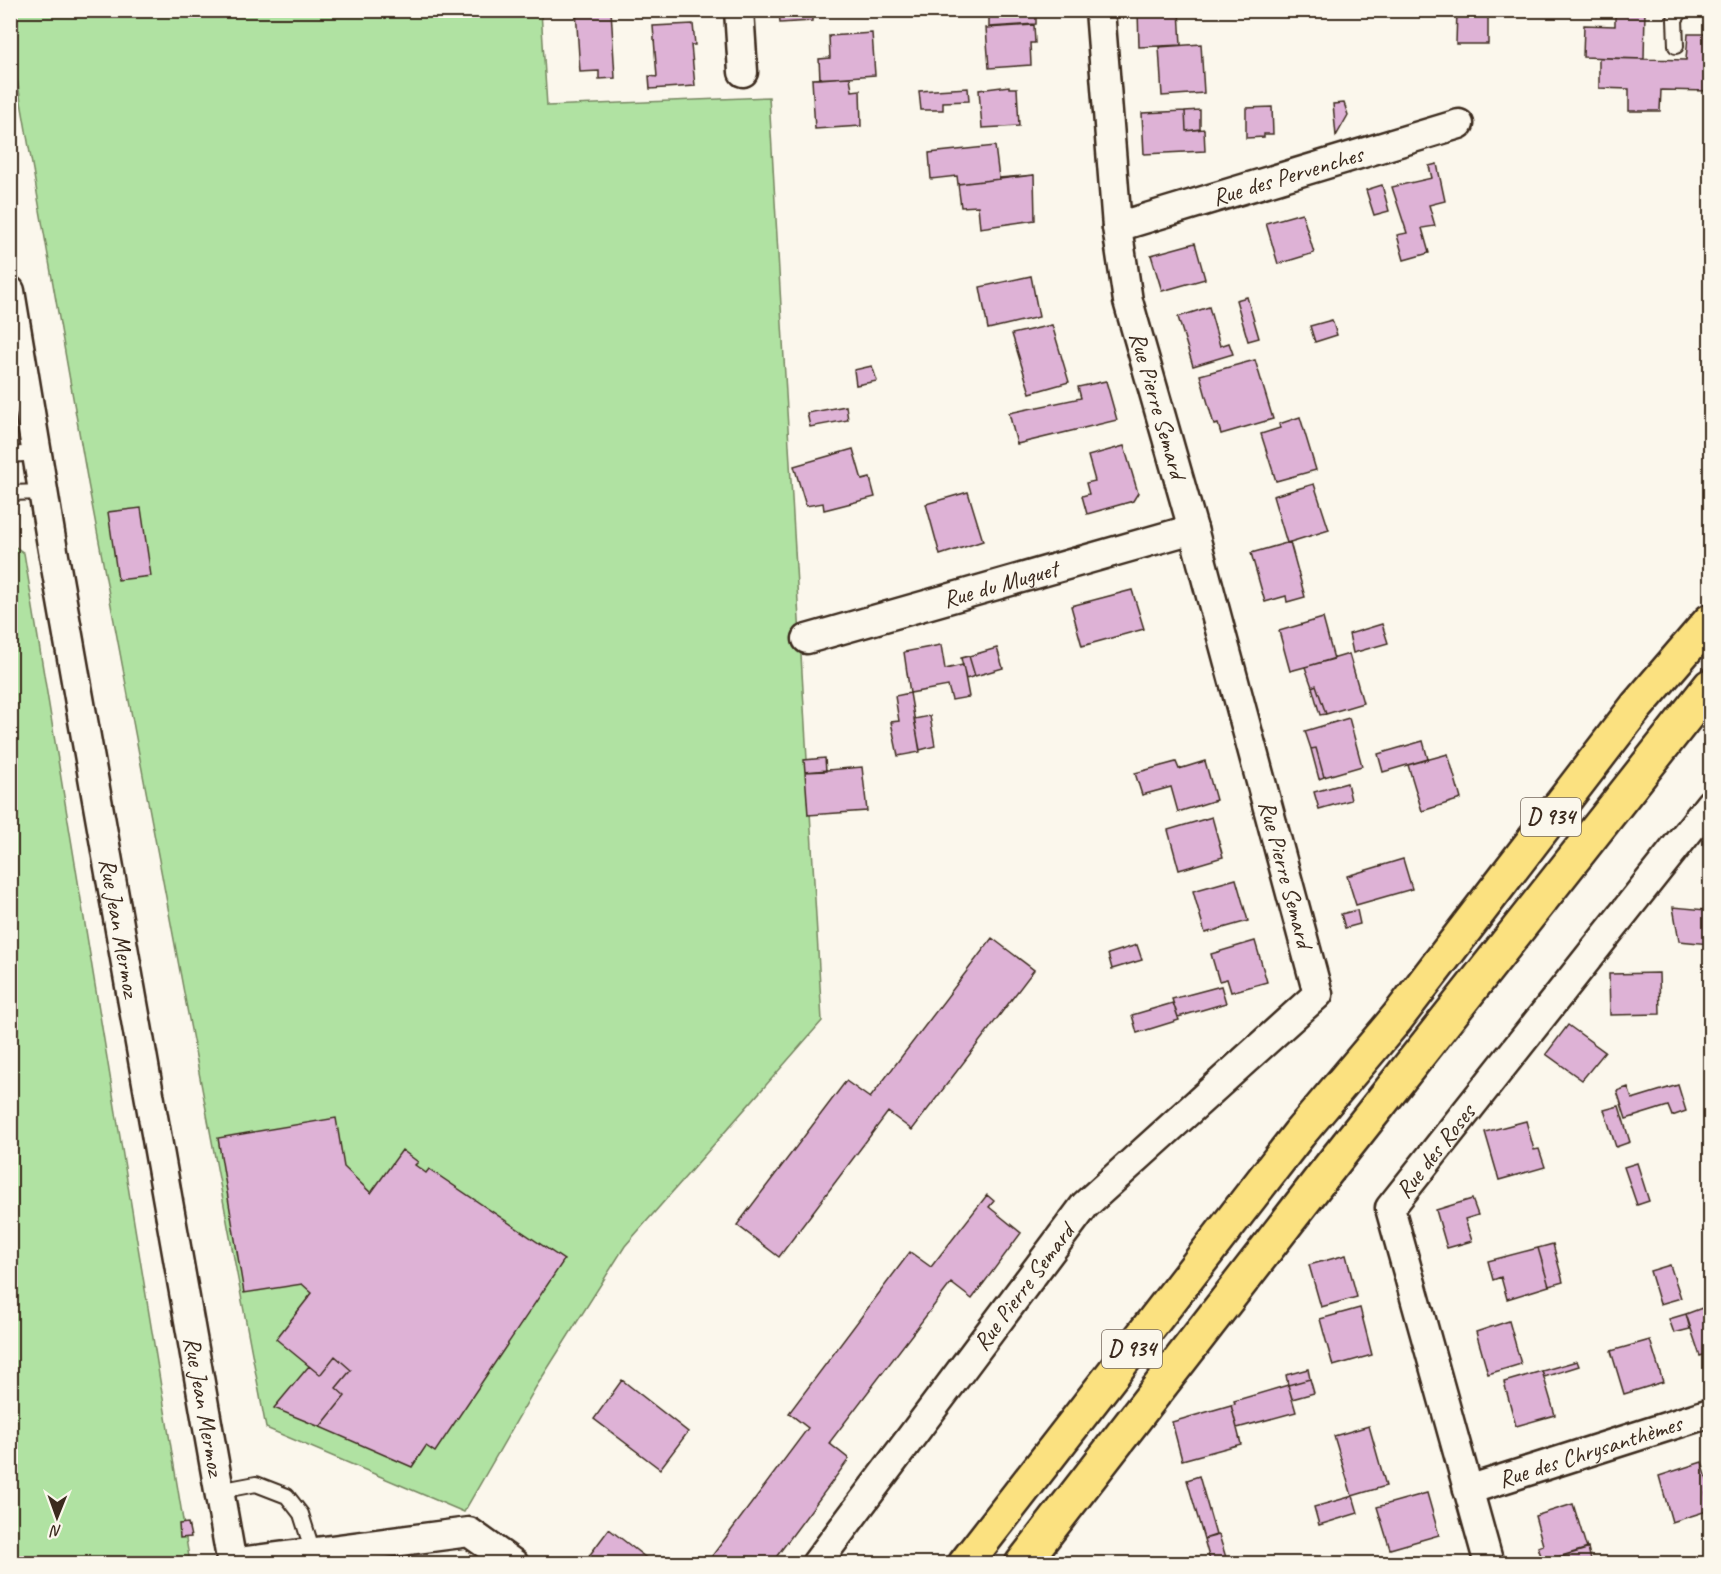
<svg xmlns="http://www.w3.org/2000/svg" width="1721" height="1574" font-family="Caveat,sans-serif">
  <rect width="100%" height="100%" fill="#fbf7ec"/>
  <filter id="ink" filterUnits="userSpaceOnUse"><feTurbulence type="fractalNoise" baseFrequency=".0167" numOctaves="2"/><feDisplacementMap in="SourceGraphic" scale="12" xChannelSelector="R" yChannelSelector="G"/><feConvolveMatrix kernelMatrix="1 2 1 2 8 2 1 2 1" color-interpolation-filters="sRGB"/></filter>
  <g filter="url(#ink)">
    <path fill="#b0e2a2" stroke="#768660" stroke-width="1.5" d="M10 11H541L547 106 769 97 822 1021 625 1246 536 1387 464 1512 266 1428 88 483 11 45Z
      M10 543 24 553 190 1563H11Z"/>
    <path fill="#deb2d6" stroke="#3b2a1e" stroke-width="1.5" d="M576 10H611L615 78 599 79V71L580 72Z
      M779 10H812V21L780 23Z
      M940 10H957V16L941 17Z
      M989 10H1036V24L989 27Z
      M1138 10H1179L1181 45 1139 47Z
      M1412 10H1457V14L1412 13Z
      M1457 10H1518V15L1488 14V44H1456Z
      M1615 10H1645L1644 59 1583 57 1584 25 1615 26Z
      M693 24 695 45H691L695 86 650 89 649 76 657 77 653 26Z
      M1034 25 1035 43H1030L1031 65 989 68 986 28Z
      M872 33 875 75 820 79 819 59 830 58 829 36Z
      M1688 34H1710V91L1661 90 1660 111H1629V89L1599 88V58L1686 60Z
      M1201 44 1204 93 1162 96 1159 47Z
      M850 77 852 91 860 90 861 126 815 129 812 79Z
      M1009 86V88H1017L1019 126 982 128 979 90Z
      M968 88 969 101 943 102V110H921L919 91Z
      M1344 103 1348 115 1336 136 1333 104Z
      M1272 107 1273 134H1264V137L1246 138V108Z
      M1200 110V129L1186 131 1185 111Z
      M1185 111 1186 131 1204 129 1205 151 1144 154 1142 113Z
      M995 146 999 178 1034 175 958 184 957 176 931 179 929 153Z
      M1437 164 1445 201 1429 205 1435 226 1422 228 1429 253 1404 260 1397 235 1407 233 1392 187 1432 178 1429 166Z
      M1034 175 1035 220 980 228 978 206 961 207 958 184Z
      M1382 185 1389 211 1374 215 1366 190Z
      M1302 213 1314 253 1278 264 1266 223Z
      M1195 243 1205 279 1162 291 1151 255Z
      M1031 276 1039 317 988 329 980 287Z
      M1247 297 1259 338 1248 341 1236 300Z
      M1209 307 1220 346 1229 343 1233 354 1193 366 1178 317Z
      M1332 320 1337 335 1315 342 1310 326Z
      M1052 325 1069 382 1030 393 1012 334Z
      M1255 360 1273 419 1221 434 1218 424 1214 425 1200 375Z
      M872 366 877 381 856 385 854 370Z
      M1106 381 1117 420 1017 444 1009 413 1081 398 1078 387Z
      M846 406 848 420 810 427 807 413Z
      M1300 417 1316 470 1276 481 1261 434 1280 428 1279 424Z
      M1124 446 1138 493 1133 501 1087 514 1082 496 1089 494 1086 483 1095 481 1088 456Z
      M853 449 862 480 870 478 875 497 824 510 823 503 806 506 794 466Z
      M1314 484 1329 530 1287 543 1273 496Z
      M968 492 983 541 940 555 926 504Z
      M141 508 151 576 118 580 108 512Z
      M1290 542 1305 597 1287 602 1286 596 1265 602 1251 553Z
      M1132 590 1144 629 1082 646 1071 606Z
      M1323 618 1334 659 1290 671 1279 631Z
      M1382 624 1388 643 1353 653 1349 634Z
      M941 645 945 669 963 665 969 697 952 700 948 686 910 693 904 652Z
      M997 648 1003 668 975 676 969 656Z
      M1349 654 1363 703 1326 714 1316 685 1312 687 1305 667Z
      M969 656 975 676 966 679 961 658Z
      M1316 685 1326 714 1320 715 1312 687Z
      M910 693 920 752 898 756 891 722 899 721 895 696Z
      M930 716 935 746 920 750 914 719Z
      M1349 718 1362 766 1324 777 1316 748 1311 749 1305 731Z
      M1423 741 1428 759 1383 772 1378 754Z
      M1316 748 1324 777 1319 779 1311 749Z
      M1448 754 1461 799 1422 811 1408 765Z
      M825 758 826 771 805 772 804 760Z
      M1205 761 1216 800 1178 812 1171 787 1142 795 1135 773 1176 762 1179 769Z
      M862 767 867 811 808 815 805 772Z
      M1347 783 1351 800 1319 809 1314 792Z
      M1212 817 1223 857 1179 870 1168 830Z
      M1403 859 1412 889 1356 905 1347 876Z
      M1236 879 1248 921 1205 933 1193 891Z
      M1707 892H1710V944L1679 941 1673 907 1706 910Z
      M1357 910 1360 924 1345 928 1341 914Z
      M992 938 1034 970 912 1130 888 1112 779 1257 737 1225 846 1081 870 1098Z
      M1255 941 1267 982 1231 992 1227 979 1219 981 1211 954Z
      M1137 945 1142 960 1112 969 1108 954Z
      M1659 973 1660 1014 1610 1015 1609 974Z
      M1221 986 1226 1003 1178 1017 1172 999Z
      M1173 1003 1179 1020 1137 1033 1132 1015Z
      M1568 1025 1605 1052 1582 1080 1546 1054Z
      M1678 1085 1686 1111 1672 1116 1668 1106 1626 1119 1617 1091 1628 1087 1632 1099Z
      M1619 1106 1630 1142 1616 1147 1604 1110Z
      M336 1118 344 1167 371 1193 402 1150 418 1162 415 1165 426 1173 429 1169 564 1260 435 1452 426 1446 412 1467 320 1427 345 1396 336 1388 351 1370 335 1356 320 1375 276 1339 312 1293 302 1284 244 1293 218 1138Z
      M1526 1121 1534 1150 1539 1149 1545 1167 1499 1180 1485 1132Z
      M1637 1163 1649 1201 1637 1205 1624 1167Z
      M987 1195 994 1201 989 1207 1021 1233 972 1299 951 1283 829 1443 849 1459 771 1564H706L808 1428 789 1413 910 1252 931 1267Z
      M1472 1199 1478 1215 1465 1219 1472 1241 1447 1248 1436 1210Z
      M1553 1244 1563 1282 1549 1286 1538 1248Z
      M1538 1248 1549 1286 1507 1299 1501 1277 1493 1280 1488 1261Z
      M1346 1255 1357 1297 1321 1307 1309 1265Z
      M1670 1265 1681 1298 1660 1304 1650 1271Z
      M1710 1305V1353L1700 1356 1686 1314Z
      M1360 1308 1372 1355 1333 1366 1320 1319Z
      M1686 1314 1690 1329 1674 1333 1669 1319Z
      M1509 1321 1521 1364 1488 1374 1476 1332Z
      M1650 1340 1663 1382 1624 1394 1611 1351Z
      M335 1356 351 1370 336 1388 345 1396 320 1427 274 1408 309 1366 320 1375Z
      M1577 1361 1579 1366 1544 1377 1542 1371Z
      M1308 1369 1310 1379 1288 1385 1286 1375Z
      M1542 1371 1555 1415 1516 1426 1504 1382Z
      M1310 1379 1314 1393 1292 1399 1288 1385Z
      M622 1380 688 1432 660 1469 594 1419Z
      M1288 1385 1296 1412 1237 1428 1231 1405 1235 1404 1234 1401Z
      M1231 1405 1241 1444 1182 1460 1172 1422Z
      M1369 1426 1386 1486 1352 1496 1334 1436Z
      M1702 1462 1710 1489 1706 1493 1710 1510 1672 1522 1659 1476Z
      M1199 1476 1216 1535 1204 1539 1187 1480Z
      M1427 1493 1439 1535 1390 1549 1377 1507Z
      M1353 1496 1358 1513 1319 1525 1314 1507Z
      M1573 1504 1587 1549 1543 1562 1538 1547 1543 1545 1535 1516Z
      M188 1523 191 1537 180 1538 179 1524Z
      M609 1529 654 1564H583Z
      M1219 1535 1228 1564H1211L1204 1539Z
      M1588 1548 1592 1564H1549L1548 1560Z"/>
    <g fill="none" stroke-linecap="round" stroke-linejoin="round">
      <defs>
        <path id="service" d="M1676 46 1675 19 1682 10
          M10 455 37 453
          M10 493 43 492
          M219 1491 256 1484 287 1496 301 1514 313 1552"/>
        <g id="minor">
          <path d="M739 10 743 72"/>
          <path id="s1" d="M1117 227 1459 124"/>
          <path id="s2" d="M10 291 51 539 232 1564"/>
          <path id="s3" d="M807 639 1193 529"/>
          <path id="s4" d="M1468 1490 1710 1413"/>
          <path d="M232 1563 469 1532 514 1564"/>
          <path id="s5" d="M816 1564 1085 1205 1318 994 1193 529 1128 301 1117 227 1100 10"/>
          <path id="s6" d="M1489 1564 1390 1208 1710 804"/>
        </g>
        <path id="trunk" d="M965 1564 1299 1134 1397 1018 1636 707 1710 621
          M1022 1564 1323 1176 1710 686"/>
      </defs>
      <use href="#service" stroke="#3b2a1e" stroke-width="18"/>
      <use href="#minor" stroke="#3b2a1e" stroke-width="33"/>
      <use href="#trunk" stroke="#3b2a1e" stroke-width="38"/>
      <use href="#service" stroke="#fbf7ec" stroke-width="14"/>
      <use href="#minor" stroke="#fbf7ec" stroke-width="28"/>
      <use href="#trunk" stroke="#fbe180" stroke-width="33"/>
    </g>
  </g>
  <g text-anchor="middle" dominant-baseline="central" stroke-width="4.5" stroke-linejoin="round" paint-order="stroke">
    <g fill="#fbf7ec" stroke="#75685c" stroke-width="1.5">
      <rect x="1521" y="798" width="60" height="38" rx="4.5"/>
      <rect x="1102" y="1330" width="60" height="38" rx="4.5"/>
    </g>
    <g font-size="22" font-weight="bold" fill="#3b2a1e">
      <text x="1551" y="817">D 934</text>
      <text x="1132" y="1349">D 934</text>
    </g>
    <g font-size="24" fill="#3b2a1e" stroke="#fbf7ec">
      <text stroke="none"><textPath href="#s1" startOffset="178">Rue des Pervenches</textPath></text>
      <text transform="translate(1158 405) rotate(74)">Rue Pierre Semard</text>
      <text stroke="none"><textPath href="#s3" startOffset="201">Rue du Muguet</textPath></text>
      <text transform="translate(1286 874) rotate(75)">Rue Pierre Semard</text>
      <text stroke="none"><textPath href="#s2" startOffset="646">Rue Jean Mermoz</textPath></text>
      <text stroke="none"><textPath href="#s6" startOffset="442">Rue des Roses</textPath></text>
      <text stroke="none"><textPath href="#s5" startOffset="346">Rue Pierre Semard</textPath></text>
      <text stroke="none"><textPath href="#s2" startOffset="1132">Rue Jean Mermoz</textPath></text>
      <text stroke="none"><textPath href="#s4" startOffset="128">Rue des Chrysanthèmes</textPath></text>
    </g>
  </g>
  <rect width="1721" height="1574" fill="none" stroke="#fbf7ec" stroke-width="36"/>
  <rect x="18" y="18" width="1685" height="1538" fill="none" stroke="#3b2a1e" stroke-width="2" filter="url(#ink)"/>
  <g transform="translate(57 1517) rotate(181)" stroke="#fbf7ec" stroke-width="4.5" paint-order="stroke">
  <path d="M0-4.5L10 22L0 15L-10 22Z" fill="#3b2a1e"/>
  <text y="-9" font-size="16" font-weight="bold" text-anchor="middle" fill="#3b2a1e">N</text>
  </g>
</svg>
